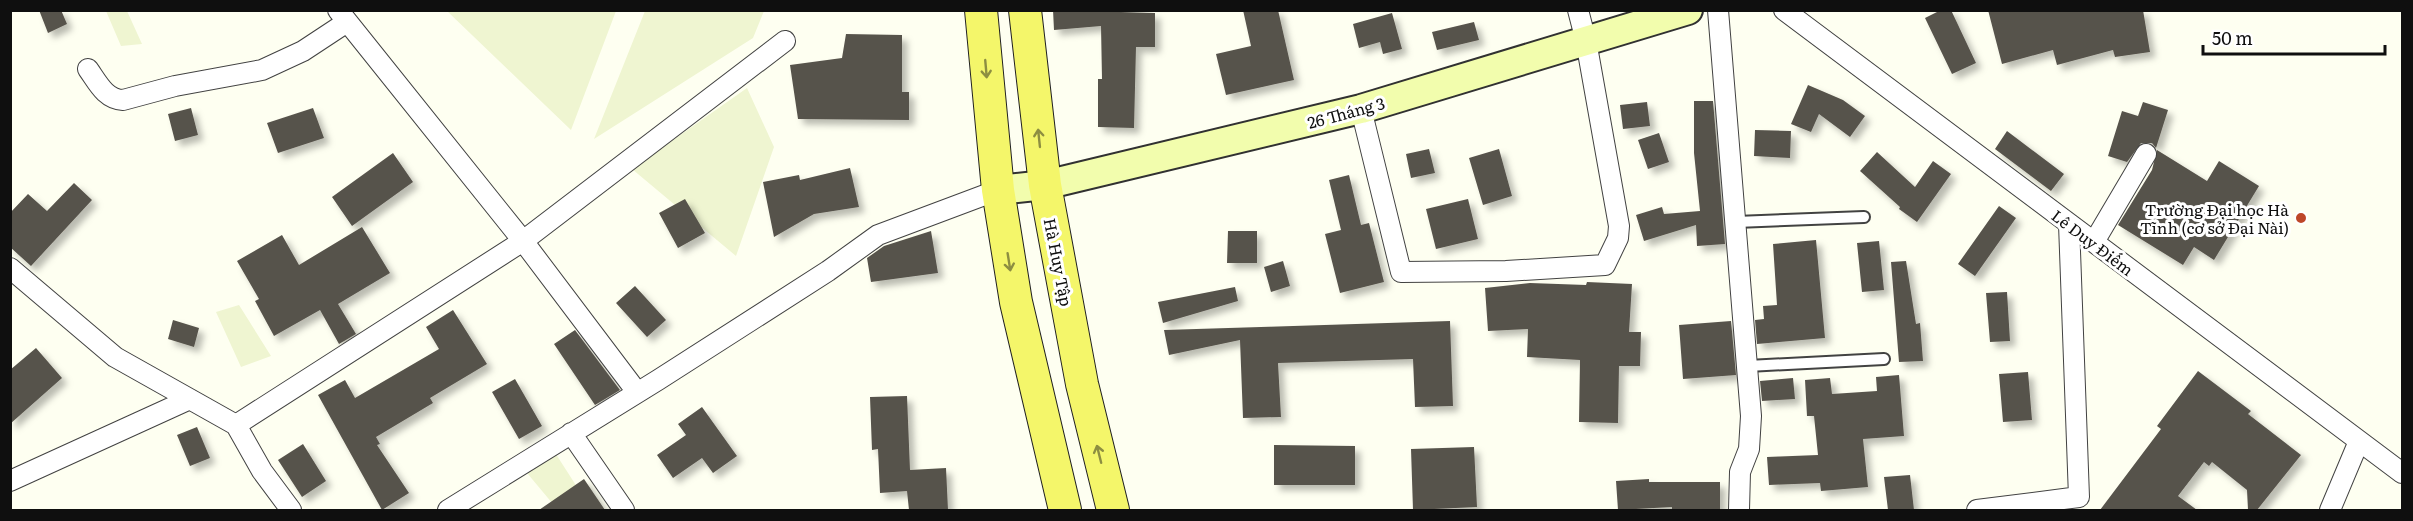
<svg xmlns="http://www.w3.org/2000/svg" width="2413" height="521" font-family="Literata,serif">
  <defs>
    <filter id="shadow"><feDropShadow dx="5.5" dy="5.5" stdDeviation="3" flood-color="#0004"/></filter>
  </defs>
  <rect width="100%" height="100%" fill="#fefff1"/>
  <path fill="#eff5d1" d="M106 11H127L142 44 121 46Z
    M447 11H616L571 130Z
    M645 11H764L753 38 594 139Z
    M747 88 774 147 736 256 632 169Z
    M239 305 271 356 241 367 216 312Z
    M552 448 579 490 564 510H558L522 467Z"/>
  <path fill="#57534b" filter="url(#shadow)" d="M39 10H61L67 24 48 33Z
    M1053 10 1155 13V47H1136L1134 128 1098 127V79H1102L1101 26 1054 30Z
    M1243 10H1278L1294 80 1226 95 1216 54 1251 46Z
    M1941 10H1951L1976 63 1952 74 1925 18Z
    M1988 10H2143L2150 52 2115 57 2113 50 2057 65 2053 50 2002 64Z
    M1392 13 1402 49 1383 54 1380 42 1359 48 1353 24Z
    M1474 22 1479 40 1437 50 1432 32Z
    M846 34 902 35V92H909V120L798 119 790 65 842 58Z
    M1808 85 1843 100 1865 116 1850 137 1819 114 1811 132 1791 124Z
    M1694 101H1713L1725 244 1697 246 1696 225 1644 241 1636 215 1662 207 1664 214 1700 211 1694 153Z
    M1647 102 1650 126 1623 129 1620 105Z
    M2143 102 2168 110 2156 148 2152 143H2141L2127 162 2108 156 2122 111 2138 116Z
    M191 108 198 135 175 141 168 114Z
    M313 108 324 138 278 153 267 123Z
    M1755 130 1791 131 1790 158 1754 156Z
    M2007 131 2064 174 2051 191 1995 149Z
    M1659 133 1669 162 1648 169 1638 140Z
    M1429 149 1435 173 1411 178 1406 154Z
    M1499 149 1512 196 1483 205 1469 158Z
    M2157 150 2207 181 2219 161 2259 186 2214 260 2194 247 2183 265 2118 225 2152 170Z
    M1877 152 1915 187 1933 161 1951 174 1917 222 1899 209 1900 207 1860 171Z
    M393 153 413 182 352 226 332 197Z
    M850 168 859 207 814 214 774 237 763 182 799 175 800 180Z
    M1349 175 1361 225 1369 223 1384 282 1340 293 1325 234 1341 230 1329 180Z
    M74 183 92 200 31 266 10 247V213L28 194 47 211Z
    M685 199 705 233 678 248 659 213Z
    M1468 199 1478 239 1436 249 1426 209Z
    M1999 206 2016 218 1975 276 1958 264Z
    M362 227 390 273 338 304 356 334 339 344 320 310 274 336 255 301 259 299 237 261 282 235 299 265Z
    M931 231 938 273 871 282 867 258 884 246Z
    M1228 231H1257V263H1227Z
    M1816 240 1825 338 1757 344 1755 320 1764 319 1763 306 1777 305 1773 244Z
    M1879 241 1884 290 1862 292 1857 243Z
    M1283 261 1290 286 1271 292 1264 267Z
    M1906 261 1916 324 1920 323 1923 361 1899 362 1891 262Z
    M1587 282 1632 284 1629 332H1641L1640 366H1619L1618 423 1579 422 1580 360 1527 357 1528 329 1488 331 1485 288 1530 283 1586 285Z
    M635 286 666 320 647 337 616 303Z
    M1235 287 1238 301 1163 323 1158 302Z
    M2007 292 2010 341 1990 342 1986 293Z
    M453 310 487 364 430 398 433 403 376 437 380 444 377 445 409 493 382 510 318 395 345 380 355 398 439 349 426 327Z
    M173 320 199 328 194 347 168 339Z
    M1450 321 1453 406 1415 407 1413 359 1278 363 1281 417 1243 418 1240 340 1169 355 1164 330Z
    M1731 321 1736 375 1683 379 1679 325Z
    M575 330 620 390 595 405 554 344Z
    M36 348 62 378 10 424V370Z
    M2198 371 2251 411 2248 414 2301 455 2257 510H2248L2247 490 2212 462 2209 466 2204 462 2178 496 2197 510H2100L2161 429 2157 426Z
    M2028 372 2032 420 2003 422 1999 374Z
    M1899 375 1904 436 1863 439 1868 487 1821 491 1820 483 1769 485 1767 457 1818 455 1814 416H1807L1805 380 1830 378 1832 394 1877 391 1876 377Z
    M1793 378 1795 399 1762 401 1760 381Z
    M515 379 542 426 519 439 492 392Z
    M907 396 910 470 946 468 948 510H909L907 491 880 493 878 449 872 450 870 397Z
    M702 407 737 456 713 473 702 458 673 478 657 455 686 435 678 424Z
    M197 427 210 458 190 466 177 435Z
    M303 444 326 481 302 497 278 460Z
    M1274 445 1355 446V485H1274Z
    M1474 447 1477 507 1413 510 1411 449Z
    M1910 475 1914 510H1888L1884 477Z
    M584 479 605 510H539Z
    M1649 479V482H1720V510H1672V507L1618 510 1616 481Z"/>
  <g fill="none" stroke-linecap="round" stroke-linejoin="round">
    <defs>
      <path id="lane" d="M1736 222 1864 217
        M1748 366 1884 359"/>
      <path id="street" d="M338 10 523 241 637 392
        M1718 10 1751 416 1749 449 1740 472 1739 510
        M1784 10 2402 473
        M88 69C98 83 105 99 123 100L175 86 262 70 303 51 347 22
        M1361 109 1401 272 1506 271 1605 265 1618 238 1619 226 1586 41 1578 10
        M2094 242 2146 154
        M10 268 115 357 236 425 262 471 291 510
        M236 425 523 241 785 41
        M571 433 624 510
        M10 481 190 399
        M448 510 658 380 828 271 878 235 998 190
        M1977 510 2079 497 2069 224
        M2330 510 2359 441"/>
      <path id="secondary" d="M998 190 1045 185 1361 109 1688 10"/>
      <path id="primary" d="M981 10 998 190 1016 302 1065 510
        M1025 10 1045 185 1082 384 1113 510"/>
    </defs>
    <use href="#lane" stroke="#424242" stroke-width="14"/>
    <use href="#street" stroke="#424242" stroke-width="22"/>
    <use href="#secondary" stroke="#313131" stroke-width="32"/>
    <use href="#primary" stroke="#202020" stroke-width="34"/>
    <use href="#lane" stroke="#fff" stroke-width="10"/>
    <use href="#street" stroke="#fff" stroke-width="20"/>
    <use href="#secondary" stroke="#f2fdad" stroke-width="28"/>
    <use href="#primary" stroke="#f4f66a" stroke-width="32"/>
  </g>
  <defs><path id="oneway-shaft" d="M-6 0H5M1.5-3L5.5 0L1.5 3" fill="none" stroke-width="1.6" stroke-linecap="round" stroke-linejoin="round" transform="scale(1.5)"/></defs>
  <g stroke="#8d8e41">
    <use href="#oneway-shaft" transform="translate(986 69) rotate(85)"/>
    <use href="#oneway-shaft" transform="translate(1039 138) rotate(-96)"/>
    <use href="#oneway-shaft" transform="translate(1009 262) rotate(81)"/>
    <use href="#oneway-shaft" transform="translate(1099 454) rotate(-104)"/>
  </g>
  <circle fill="#be4728" stroke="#fff" stroke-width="2" cx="2301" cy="218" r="6"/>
  <g text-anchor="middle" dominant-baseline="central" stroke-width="6" stroke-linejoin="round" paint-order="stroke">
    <g font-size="16" fill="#0f0f0f" stroke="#fff">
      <text transform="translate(1346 112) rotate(-15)">26 Tháng 3</text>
      <text transform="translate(2093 242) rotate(37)">Lê Duy Điếm</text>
      <text transform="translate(1059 262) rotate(79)">Hà Huy Tập</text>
    </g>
    <g font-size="16" fill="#0f0f0f" stroke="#fff" text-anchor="end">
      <text x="2289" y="209">Trường Đại học Hà<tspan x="2289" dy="18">Tĩnh (cơ sở Đại Nài)</tspan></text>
    </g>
  </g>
  <rect width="2413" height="521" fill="none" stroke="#0f0f0f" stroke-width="24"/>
  <path d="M2203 45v9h182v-9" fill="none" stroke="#0f0f0f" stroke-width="3"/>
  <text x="2212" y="45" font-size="18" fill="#0f0f0f" stroke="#ffffff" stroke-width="4.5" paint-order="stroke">50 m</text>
</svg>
